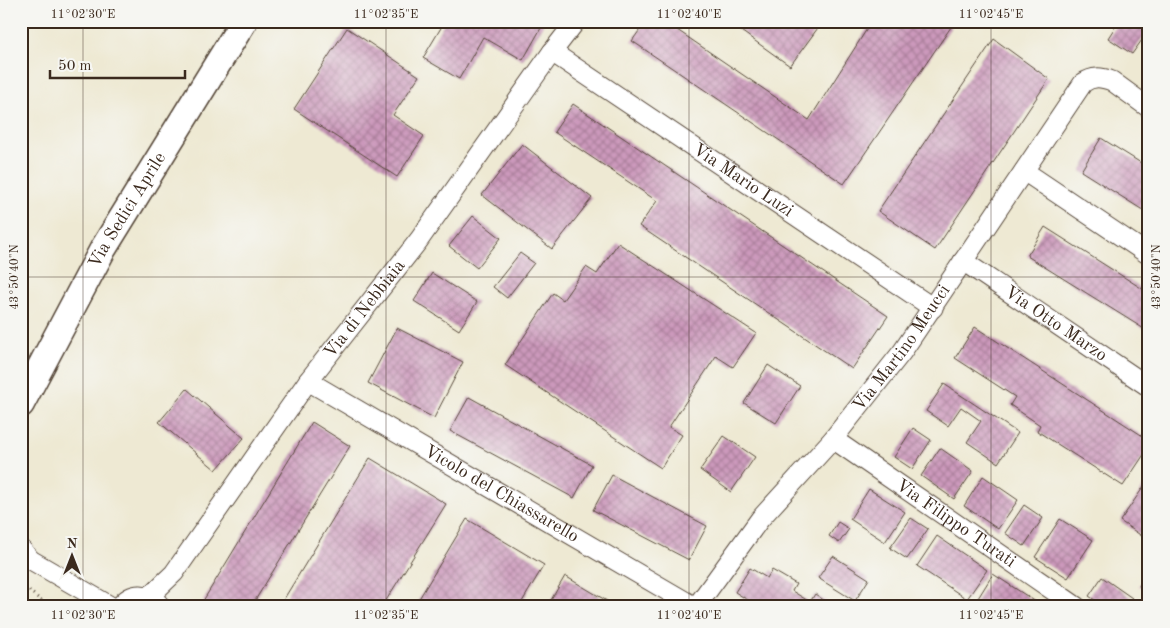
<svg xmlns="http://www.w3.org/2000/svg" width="1170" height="628" font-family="'Old Standard TT',serif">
  <defs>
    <pattern id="building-cross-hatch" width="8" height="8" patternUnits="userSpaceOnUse" patternTransform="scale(1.25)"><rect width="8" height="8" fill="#cc99bc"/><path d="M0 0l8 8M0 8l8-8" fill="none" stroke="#a77d98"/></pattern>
  </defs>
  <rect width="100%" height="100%" fill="#f6f6f2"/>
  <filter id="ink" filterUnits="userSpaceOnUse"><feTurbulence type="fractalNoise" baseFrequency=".02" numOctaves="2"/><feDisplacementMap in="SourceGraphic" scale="10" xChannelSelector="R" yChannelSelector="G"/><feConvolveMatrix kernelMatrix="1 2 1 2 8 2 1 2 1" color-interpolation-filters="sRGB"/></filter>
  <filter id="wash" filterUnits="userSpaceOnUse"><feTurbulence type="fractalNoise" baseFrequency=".0096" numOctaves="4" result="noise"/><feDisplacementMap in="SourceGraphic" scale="20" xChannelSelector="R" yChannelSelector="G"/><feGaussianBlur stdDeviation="1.12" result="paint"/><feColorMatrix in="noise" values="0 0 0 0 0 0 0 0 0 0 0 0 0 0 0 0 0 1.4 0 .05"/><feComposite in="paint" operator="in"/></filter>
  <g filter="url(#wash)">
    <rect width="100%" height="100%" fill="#eee9d3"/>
    <g id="blocks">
      <path fill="url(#building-cross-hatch)" d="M445 21H545L523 60 483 37 459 79 423 58Z
        M646 21H664L809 120 872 21H943L951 27 844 184 632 41Z
        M727 21H823L790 66Z
        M1119 21H1149V30L1132 54 1108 38Z
        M347 28 419 76 393 115 424 136 397 177 294 109Z
        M994 39 1049 79 935 250 878 211Z
        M573 104 888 316 852 369 639 226 657 201 554 132Z
        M1101 138 1149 168V214L1081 171Z
        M522 144 592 198 552 249 482 195Z
        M473 216 501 238 477 268 449 246Z
        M1045 227 1149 293V332L1027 256Z
        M618 243 756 333 733 367 716 356 669 427 682 435 661 468 505 365 553 293 563 300 586 267 597 274Z
        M520 253 534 263 507 298 493 287Z
        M432 273 477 302 459 330 414 301Z
        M975 327 1149 440V447L1123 486 1037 431 1040 425 1010 405 1015 397 955 358Z
        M397 328 463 362 434 418 368 383Z
        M768 365 800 386 776 423 744 403Z
        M944 384 1018 433 998 463 967 442 981 421 961 407 948 426 926 411Z
        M187 389 244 438 216 470 159 422Z
        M469 397 592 465 574 498 450 431Z
        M312 422 350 446 251 607H212L203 601Z
        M913 428 931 440 912 469 894 457Z
        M724 436 755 457 731 492 700 470Z
        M940 448 973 471 954 499 921 476Z
        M370 458 446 504 382 607H279Z
        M612 475 707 526 689 560 593 510Z
        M983 476 1018 500 998 529 964 506Z
        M1149 479V541L1120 521Z
        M869 489 905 512 885 542 850 519Z
        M1024 505 1043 518 1024 546 1005 533Z
        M911 518 928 529 907 559 890 548Z
        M467 519 544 565 519 607H414Z
        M1060 519 1093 540 1068 578 1035 557Z
        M838 522 849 529 839 543 829 536Z
        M937 536 987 570 967 599 917 566Z
        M833 556 869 579 855 601 818 578Z
        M750 568 767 578 772 570 796 584 792 591 810 602 815 594 831 605 830 607H759L735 592Z
        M1149 571V592L1139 586Z
        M993 574 1030 598 1043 607H981L975 603Z
        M565 576 617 607H547Z
        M1102 577 1132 598 1126 607H1105L1089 596Z
        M896 602 903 607H892Z"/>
    </g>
  </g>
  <g filter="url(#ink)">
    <use href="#blocks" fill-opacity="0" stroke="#564739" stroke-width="1"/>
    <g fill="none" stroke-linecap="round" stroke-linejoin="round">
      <defs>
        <g id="minor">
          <path id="s1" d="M552 52 933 308"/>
          <path d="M1024 171 1149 255"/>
          <path id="s2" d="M963 261 1149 387"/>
          <path id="s3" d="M308 381 695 607"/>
          <path id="s4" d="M833 439 1077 607"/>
          <path d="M21 549 31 560 112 607"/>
          <path id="s5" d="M150 596 174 573 308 381 419 240 552 52 576 21"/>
          <path d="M120 607C130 590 151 592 161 607"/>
          <path id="s6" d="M696 607 760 519 833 439 902 352 1083 83C1093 76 1101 77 1112 81L1149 108"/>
        </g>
        <g id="secondary">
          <path id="s7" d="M21 404 103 249 244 21"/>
        </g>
      </defs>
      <use href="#minor" stroke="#564739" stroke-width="21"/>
      <use href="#secondary" stroke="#564739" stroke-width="29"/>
      <path stroke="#564739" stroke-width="3" stroke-dasharray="1 4" stroke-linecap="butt" d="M21 585 50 607"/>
      <use href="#minor" stroke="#fff" stroke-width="19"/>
      <use href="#secondary" stroke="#fff" stroke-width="26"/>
    </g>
  </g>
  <path fill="none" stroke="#3b2a1e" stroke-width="1" stroke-opacity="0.45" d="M83 21V607M386 21V607M689 21V607M991 21V607M21 277H1149"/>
  <g text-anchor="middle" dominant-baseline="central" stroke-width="4" stroke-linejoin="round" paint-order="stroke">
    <g font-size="18" fill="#3b2a1e" stroke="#f6f6f2">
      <text stroke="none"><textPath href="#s1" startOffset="230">Via Mario Luzi</textPath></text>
      <text stroke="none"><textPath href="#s7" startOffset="221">Via Sedici Aprile</textPath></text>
      <text stroke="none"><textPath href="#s5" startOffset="359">Via di Nebbiaia</textPath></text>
      <text stroke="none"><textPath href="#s2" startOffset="112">Via Otto Marzo</textPath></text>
      <text stroke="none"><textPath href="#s6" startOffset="331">Via Martino Meucci</textPath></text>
      <text stroke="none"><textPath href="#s3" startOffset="224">Vicolo del Chiassarello</textPath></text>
      <text stroke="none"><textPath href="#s4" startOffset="149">Via Filippo Turati</textPath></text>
    </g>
  </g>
  <rect width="1170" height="628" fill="none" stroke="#f6f6f2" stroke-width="55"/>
  <g transform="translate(72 556)" stroke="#f6f6f2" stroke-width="4" paint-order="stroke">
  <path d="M0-4L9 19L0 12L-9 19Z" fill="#3b2a1e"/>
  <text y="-8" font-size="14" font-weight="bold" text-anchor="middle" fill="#3b2a1e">N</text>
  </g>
  <path d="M50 70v8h135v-8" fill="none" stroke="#3b2a1e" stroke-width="2.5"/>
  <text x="58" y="70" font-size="15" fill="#3b2a1e" stroke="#f6f6f2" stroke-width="4" paint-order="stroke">50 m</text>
  <rect x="28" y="28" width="1114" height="572" fill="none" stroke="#3b2a1e" stroke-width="2"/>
  <g font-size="12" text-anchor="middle" fill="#3b2a1e">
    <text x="83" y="18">11°02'30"E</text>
    <text x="386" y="18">11°02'35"E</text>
    <text x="689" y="18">11°02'40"E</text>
    <text x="991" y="18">11°02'45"E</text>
    <text transform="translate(14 277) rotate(-90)" y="4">43°50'40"N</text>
    <text transform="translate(1156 277) rotate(-90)" y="4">43°50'40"N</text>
    <text x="83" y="619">11°02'30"E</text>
    <text x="386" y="619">11°02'35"E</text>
    <text x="689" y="619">11°02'40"E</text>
    <text x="991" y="619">11°02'45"E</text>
  </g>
</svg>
